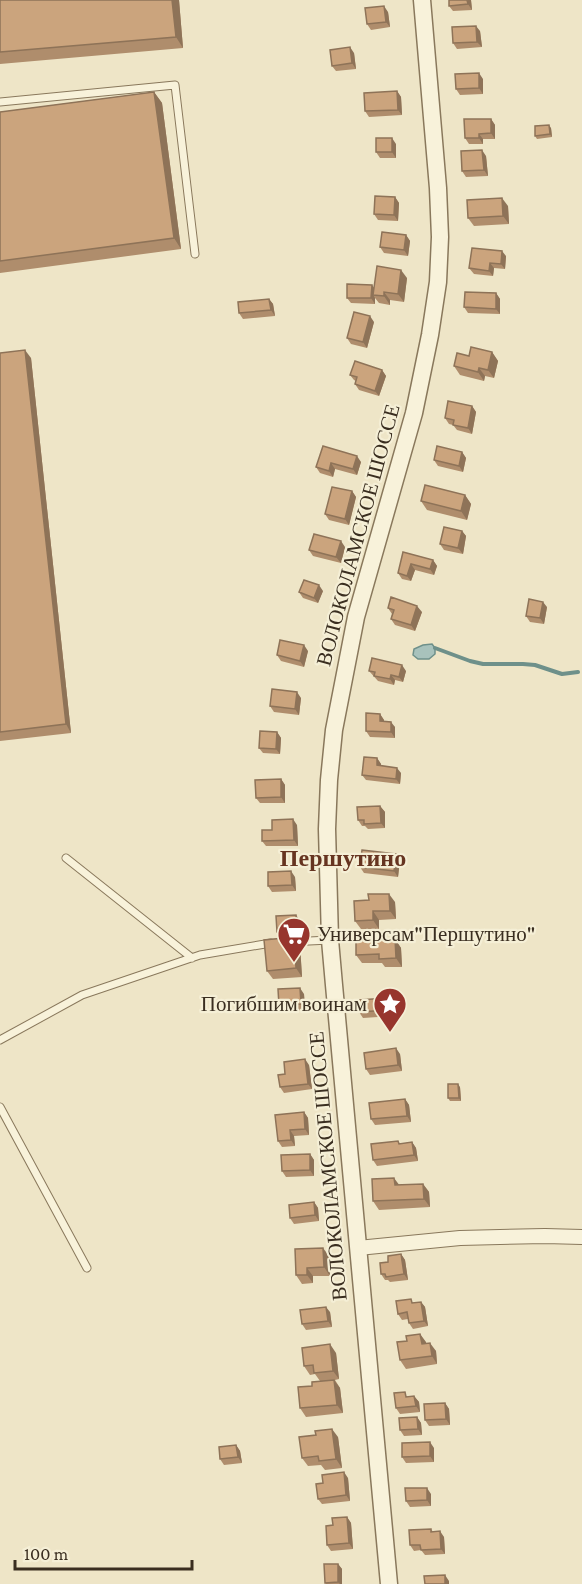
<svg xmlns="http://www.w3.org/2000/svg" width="582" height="1584" font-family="'Crimson Pro',serif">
  <rect width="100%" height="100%" fill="#eee5c7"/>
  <path fill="#a8c2bc" stroke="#6e908a" stroke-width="1.5" d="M432 644 435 648V654L429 659H418L413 655 414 649 423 645Z"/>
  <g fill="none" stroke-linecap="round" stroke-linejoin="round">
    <path stroke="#6e908a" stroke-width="4" d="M435 648 470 661 483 664H523L535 665 562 674 578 672"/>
    <defs>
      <path id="service" d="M0 102 175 85 195 254
        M66 858 192 958
        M288 942 330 940
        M0 1040 82 995 200 955 271 943
        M0 1107 87 1268"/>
      <path id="minor" d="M358 1248 460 1238 545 1236 582 1237"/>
      <path id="tertiary" d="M389 1584 334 985 330 940 327 829 329 780 334 730 356 617 414 413 430 335 438 282 440 237 438 188 422 0"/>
    </defs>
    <use href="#service" stroke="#89785c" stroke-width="9"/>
    <use href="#minor" stroke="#89785c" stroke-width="16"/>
    <use href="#tertiary" stroke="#89785c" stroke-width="19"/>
    <use href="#service" stroke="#f8f2da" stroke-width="7"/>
    <use href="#minor" stroke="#f8f2da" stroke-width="14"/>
    <use href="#tertiary" stroke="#f8f2da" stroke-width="16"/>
  </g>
  <path fill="#af8d6c" d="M0 0H179L183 48 0 64Z
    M471 0 472 10 453 11 449 6Z
    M388 12 390 27 371 30 367 24Z
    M480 31 482 47 457 49 453 43Z
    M354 53 356 69 336 71 332 66Z
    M483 79V94L460 95 456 89Z
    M397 91 401 97 402 115 369 117 365 111Z
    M154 92 162 103 181 249 0 273V112Z
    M491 119 495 125V139H483V144H469L465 138Z
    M551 128 552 137 537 139 535 136Z
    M396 144V158H380L376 152Z
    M486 156 488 176 466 177 462 171Z
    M395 197 399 203 398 221 378 220 374 214Z
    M508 206 509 224 474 226 468 218Z
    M406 235 410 241 408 256 384 253 380 247Z
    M506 256 505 269 494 268 493 276 474 274 469 268Z
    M407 278 404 302 390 300V305L379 303 375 298V304L351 303 347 298 372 285 374 288Z
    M496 293 500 299V314L468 313 464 307Z
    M269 299 273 304 275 316 243 319 239 313Z
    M374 322 367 348 351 344 347 338Z
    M492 352 498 361 494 378 485 376 484 381 460 375 454 366 469 356Z
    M0 353 31 358 71 733 0 741Z
    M382 370 386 376 379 396 359 390 355 384 356 381 354 380 350 375Z
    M472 406 476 412 472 434 457 430 453 425 449 424 445 418Z
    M323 446 361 462 357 475 335 469 333 477 320 473 316 467Z
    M462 452 466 458 463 472 438 466 434 460Z
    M352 491 356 497 349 525 329 520 325 514Z
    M465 495 471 504 467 520 427 510 421 501Z
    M462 531 466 536 463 554 444 550 440 544Z
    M345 547 341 563 313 556 309 550Z
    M403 552 433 560 437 566 434 575 415 570 411 581 402 579 398 573Z
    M323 591 318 603 303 598 299 592Z
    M547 607 544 624 530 622 526 616Z
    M388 608 422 612 415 631 395 625 391 619 392 614Z
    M308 651 304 667 281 661 277 655Z
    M369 671H406L403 682 395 680 394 685 378 681Z
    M301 698 299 715 274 712 270 706Z
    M380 714 384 720V721L395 727V738L370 737 366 731Z
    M277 732 281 738 280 754 263 753 259 748Z
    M377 758 381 764V766L401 773 400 784 366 780 362 775Z
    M281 779 285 785V803H260L256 798Z
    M380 806 385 812V828L368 829 365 826H362L358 820Z
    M297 825 298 846H266L262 841 272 830Z
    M396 854 400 860 398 877 364 873 360 867Z
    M295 877 296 891 272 892 268 886Z
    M369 900 395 902 396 919 379 920V929H361L355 921Z
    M296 915 300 921 301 936 281 937 277 932Z
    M294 937 300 945 302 977 273 979 267 971Z
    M395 939 401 948 402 967H385L382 963H362L356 955Z
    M304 994 305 1010 283 1012 279 1006Z
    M392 1004 393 1016 363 1018 359 1012Z
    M400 1054 402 1071 370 1075 366 1069Z
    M309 1065 312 1089 284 1093 280 1087 285 1074Z
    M460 1087 461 1101H450L448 1098Z
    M405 1099 409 1105 411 1122 375 1125 371 1119Z
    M304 1112 308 1118 309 1135 294 1136 295 1146 282 1147 278 1141Z
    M398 1141 400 1144 412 1142 416 1148 418 1161 377 1166 373 1160Z
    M310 1154 314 1160V1176L286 1177 282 1171Z
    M423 1184 429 1192 430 1207 379 1210 373 1201 400 1185Z
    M314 1202 318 1208 319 1221 294 1224 290 1218Z
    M295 1249 329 1256 330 1276H313V1283L302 1284 296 1275Z
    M401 1254 405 1260 408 1280 390 1282 388 1280H385L381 1274 388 1262Z
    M421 1302 425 1307 428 1326 413 1329 409 1323 408 1319 402 1320 398 1314Z
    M330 1312 332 1327 306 1330 302 1324Z
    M420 1334 426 1343 436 1351 437 1364 406 1369 400 1360 407 1341Z
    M336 1353 339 1379 335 1380 340 1388 343 1413 306 1417 300 1408 312 1386 320 1381 315 1374 310 1375 304 1366Z
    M414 1396 419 1402 420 1412 400 1414 396 1408 409 1397Z
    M445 1403 449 1409 450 1425 429 1426 425 1420Z
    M417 1417 421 1423 422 1435 404 1436 400 1430Z
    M316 1435 338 1437 342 1468 325 1470 321 1465 308 1466 302 1458Z
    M236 1445 240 1451 242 1463 224 1465 220 1459Z
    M434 1448V1462L406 1463 402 1457Z
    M348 1478 350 1501 322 1504 318 1499Z
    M431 1494V1506L410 1507 406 1501Z
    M347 1517 351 1523 353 1549 331 1551 327 1545 333 1525Z
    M431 1529 433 1532 444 1537 445 1554 425 1555 421 1550 414 1551 410 1545Z
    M338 1564 342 1569V1584H326L325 1583Z"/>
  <path fill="#8e7358" d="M172 0H179L183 48 176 37Z
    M467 0H471L472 10 468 4Z
    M384 6 388 12 390 27 386 22Z
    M476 26 480 31 482 47 477 42Z
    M350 47 354 53 356 69 352 63Z
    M479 73 483 79V94L479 88Z
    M397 91 401 97 402 115 398 110Z
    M154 92 162 103 181 249 174 238Z
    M491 119 495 125V139L491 133Z
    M549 125 551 128 552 137 550 134Z
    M479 134 483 139V144L479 138Z
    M392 138 396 144V158L392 152Z
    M482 150 486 156 488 176 484 170Z
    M395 197 399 203 398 221 394 215Z
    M502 198 508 206 509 224 503 216Z
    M406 235 410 241 408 256 404 250Z
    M502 251 506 256 505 269 501 264Z
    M490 263 494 268 493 276 489 271Z
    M401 270 407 278 404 302 398 294Z
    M372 285 376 291 373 295 375 298V304L371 298Z
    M384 292 390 300V305L384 296Z
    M496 293 500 299V314L496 309Z
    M269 299 273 304 275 316 271 310Z
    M370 316 374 322 367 348 363 342Z
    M25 350 31 358 71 733 66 724Z
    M492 352 498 361 494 378 488 370Z
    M479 368 485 376 484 381 478 372Z
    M382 370 386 376 379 396 375 391Z
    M472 406 476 412 472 434 468 428Z
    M462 452 466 458 463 472 459 466Z
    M357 456 361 462 357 475 353 469Z
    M331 463 335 469 333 477 329 471Z
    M352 491 356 497 349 525 345 519Z
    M465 495 471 504 467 520 461 511Z
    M462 531 466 536 463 554 458 548Z
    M341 541 345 547 341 563 336 557Z
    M433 560 437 566 434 575 430 569Z
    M411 564 415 570 411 581 407 576Z
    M319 585 323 591 318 603 314 598Z
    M543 602 547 607 544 624 540 618Z
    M417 606 422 612 415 631 411 625Z
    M304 645 308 651 304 667 300 661Z
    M402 665 406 671 403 682 399 677Z
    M391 675 395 680 394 685 390 679Z
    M297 692 301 698 299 715 295 709Z
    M380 714 384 720V727L380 721Z
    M391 722 395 727V738L391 732Z
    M277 732 281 738 280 754 276 749Z
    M377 758 381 764V771L377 765Z
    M397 768 401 773 400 784 396 779Z
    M281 779 285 785V803L281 797Z
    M380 806 385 812V828L381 823Z
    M293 819 297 825 298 846 294 840Z
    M396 854 400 860 398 877 394 871Z
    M291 871 295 877 296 891 292 885Z
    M389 894 395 902 396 919 390 911Z
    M373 911 379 920V929L373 920Z
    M296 915 300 921 301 936 297 930Z
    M294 937 300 945 302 977 296 968Z
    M395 939 401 948 402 967 396 958Z
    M300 988 304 994 305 1010 301 1004Z
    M388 998 392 1004 393 1016 389 1010Z
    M396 1048 400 1054 402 1071 398 1065Z
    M305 1059 309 1065 312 1089 308 1084Z
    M458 1084 460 1087 461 1101 459 1098Z
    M405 1099 409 1105 411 1122 407 1116Z
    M304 1112 308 1118 309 1135 305 1129Z
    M290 1130 294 1136 295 1146 291 1140Z
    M412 1142 416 1148 418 1161 414 1155Z
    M310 1154 314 1160V1176L310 1170Z
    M394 1178 400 1186 395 1185Z
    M423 1184 429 1192 430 1207 424 1199Z
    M314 1202 318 1208 319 1221 315 1215Z
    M323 1248 329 1256 330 1276 324 1267Z
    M401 1254 405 1260 408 1280 404 1274Z
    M307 1268 313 1276V1283L307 1275Z
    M421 1302 425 1307 428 1326 424 1321Z
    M326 1307 330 1312 332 1327 328 1321Z
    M420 1334 426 1342 428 1352 422 1344Z
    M430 1343 436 1351 437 1364 432 1356Z
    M330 1344 336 1353 339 1379 333 1371Z
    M334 1380 340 1388 343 1413 337 1405Z
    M414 1396 419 1402 420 1412 416 1406Z
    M445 1403 449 1409 450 1425 446 1419Z
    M417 1417 421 1423 422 1435 418 1429Z
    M332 1429 338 1437 342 1468 336 1459Z
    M430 1442 434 1448V1462L430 1456Z
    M236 1445 240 1451 242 1463 238 1457Z
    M344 1472 348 1478 350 1501 346 1495Z
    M427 1488 431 1494V1506L427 1500Z
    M347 1517 351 1523 353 1549 349 1543Z
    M440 1531 444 1537 445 1554 441 1549Z
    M338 1564 342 1569V1584H340L338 1582Z
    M445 1575 449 1581V1584H445Z"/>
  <path fill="#cba47d" stroke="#8e7358" stroke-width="1.5" d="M0 0H172L176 37 0 52Z
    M449 0H467L468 4 449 6Z
    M384 6 386 22 367 24 365 8Z
    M476 26 477 42 453 43 452 27Z
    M350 47 352 63 332 66 330 50Z
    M479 73V88L456 89 455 74Z
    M397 91 398 110 365 111 364 93Z
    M154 92 174 238 0 261V112Z
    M464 119H491V133L479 134V138H465Z
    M549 125 550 134 535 136V126Z
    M376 138H392V152H376Z
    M482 150 484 170 462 171 461 151Z
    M375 196 395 197 394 215 374 214Z
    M502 198 503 216 468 218 467 200Z
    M382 232 406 235 404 250 380 247Z
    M472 248 502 251 501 264 490 263 489 271 469 268Z
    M377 266 401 270 398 294 384 292V296L373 295Z
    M347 284 372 285 371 298H347Z
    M465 292 496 293V309L464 307Z
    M269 299 271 310 239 313 238 302Z
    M354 312 370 316 363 342 347 338Z
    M471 347 492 352 488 370 479 368 478 372 454 366 457 353 469 356Z
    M25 350 66 724 0 732V353Z
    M355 361 382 370 375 391 355 384 357 377 350 375Z
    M448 401 472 406 468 428 453 425 454 420 445 418Z
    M323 446 357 456 353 469 331 463 329 471 316 467Z
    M437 446 462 452 459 466 434 460Z
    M425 485 465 495 461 511 421 501Z
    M332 487 352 491 345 519 325 514Z
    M444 527 462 531 458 548 440 544Z
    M314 534 341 541 336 557 309 550Z
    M403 552 433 560 430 569 411 564 407 576 398 573Z
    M304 580 319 585 314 598 299 592Z
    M391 597 417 606 411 625 391 619 394 610 388 608Z
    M529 599 543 602 540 618 526 616Z
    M280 640 304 645 300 661 277 655Z
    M372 658 402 665 399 677 391 675 390 679 374 676 375 672 369 671Z
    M272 689 297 692 295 709 270 706Z
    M366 713 380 714V721L391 722V732L366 731Z
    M260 731 277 732 276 749 259 748Z
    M364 757 377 758V765L397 768 396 779 362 775Z
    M281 779V797L256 798 255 780Z
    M380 806 381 823 364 824V820H358L357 807Z
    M293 819 294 840 262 841V830H272V820Z
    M362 850 396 854 394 871 360 867Z
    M291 871 292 885 268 886V872Z
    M368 894H389L390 911H373V920L355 921 354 901 369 900Z
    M296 915 297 930 277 932 276 916Z
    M294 937 296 968 267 971 264 940Z
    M395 939 396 958 379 959V954L356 955V941Z
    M300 988 301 1004 279 1006 278 989Z
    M388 998 389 1010 359 1012 358 1000Z
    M396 1048 398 1065 366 1069 364 1053Z
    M305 1059 308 1084 280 1087 278 1075 285 1074 284 1062Z
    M448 1084H458L459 1098H448Z
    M405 1099 407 1116 371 1119 369 1103Z
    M304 1112 305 1129 290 1130 291 1140 278 1141 275 1115Z
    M398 1141 399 1144 412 1142 414 1155 373 1160 371 1144Z
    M310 1154V1170L282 1171 281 1155Z
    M394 1178 395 1185 423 1184 424 1199 373 1201 372 1179Z
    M314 1202 315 1215 290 1218 289 1205Z
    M323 1248 324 1267 307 1268V1275H296L295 1249Z
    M401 1254 404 1274 386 1277 385 1274H381L380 1263 388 1262V1256Z
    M411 1299 412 1303 421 1302 424 1321 409 1323 407 1312 398 1314 396 1301Z
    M326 1307 328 1321 302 1324 300 1310Z
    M420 1334 422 1344 430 1343 432 1356 400 1360 397 1342 407 1341 406 1336Z
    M330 1344 333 1371 314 1373 313 1365 304 1366 302 1348Z
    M334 1380 337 1405 300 1408 298 1387 312 1386V1382Z
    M405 1392 406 1397 414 1396 416 1406 396 1408 394 1393Z
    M445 1403 446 1419 425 1420 424 1404Z
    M417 1417 418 1429 400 1430 399 1418Z
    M332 1429 336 1459 319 1461 318 1456 302 1458 299 1437 316 1435 315 1431Z
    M430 1442V1456L402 1457V1443Z
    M236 1445 238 1457 220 1459 219 1447Z
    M344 1472 346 1495 318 1499 316 1484 323 1483 322 1475Z
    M405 1488H427V1500L406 1501Z
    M347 1517 349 1543 327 1545 326 1526 333 1525 332 1518Z
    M431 1529V1532L440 1531 441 1549 421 1550 420 1545H410L409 1530Z
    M324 1564H338V1582L325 1583Z
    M445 1575V1584H425L424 1576Z"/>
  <defs>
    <symbol id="supermarket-pin" viewBox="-11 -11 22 30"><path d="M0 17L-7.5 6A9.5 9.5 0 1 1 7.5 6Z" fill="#97352d" stroke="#f5efd6"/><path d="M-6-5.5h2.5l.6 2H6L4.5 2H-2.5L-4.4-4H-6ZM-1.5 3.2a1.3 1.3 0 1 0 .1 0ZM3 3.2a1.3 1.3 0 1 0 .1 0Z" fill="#fff"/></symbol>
    <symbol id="sight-pin" viewBox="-11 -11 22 30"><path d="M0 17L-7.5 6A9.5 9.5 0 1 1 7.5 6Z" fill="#97352d" stroke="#f5efd6"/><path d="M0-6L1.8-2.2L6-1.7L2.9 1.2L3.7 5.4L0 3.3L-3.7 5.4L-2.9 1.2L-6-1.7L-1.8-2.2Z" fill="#fff"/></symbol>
  </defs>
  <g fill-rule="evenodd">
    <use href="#supermarket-pin" x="275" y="915" width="38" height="52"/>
    <use href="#sight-pin" x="371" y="985" width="38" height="52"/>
  </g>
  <g text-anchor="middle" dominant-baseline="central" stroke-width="4.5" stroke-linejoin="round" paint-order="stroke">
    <g font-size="21" fill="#3a2e20" stroke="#f5efd6">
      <text transform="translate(358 535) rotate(-75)">ВОЛОКОЛАМСКОЕ ШОССЕ</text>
      <text transform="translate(328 1166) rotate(-95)">ВОЛОКОЛАМСКОЕ ШОССЕ</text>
    </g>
    <g font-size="21" fill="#3a2e20" stroke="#f5efd6" text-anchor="start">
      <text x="317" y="934">Универсам"Першутино"</text>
      <text x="367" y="1004" text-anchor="end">Погибшим воинам</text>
    </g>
    <g font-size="24" font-weight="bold" fill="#663420" stroke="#f5efd6">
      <text x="343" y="857">Першутино</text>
    </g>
  </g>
  <path d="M15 1560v9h177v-9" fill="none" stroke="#3a2e20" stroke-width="3"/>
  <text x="24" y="1560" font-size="18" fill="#3a2e20" stroke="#f5efd6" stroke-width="4.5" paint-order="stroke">100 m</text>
</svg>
